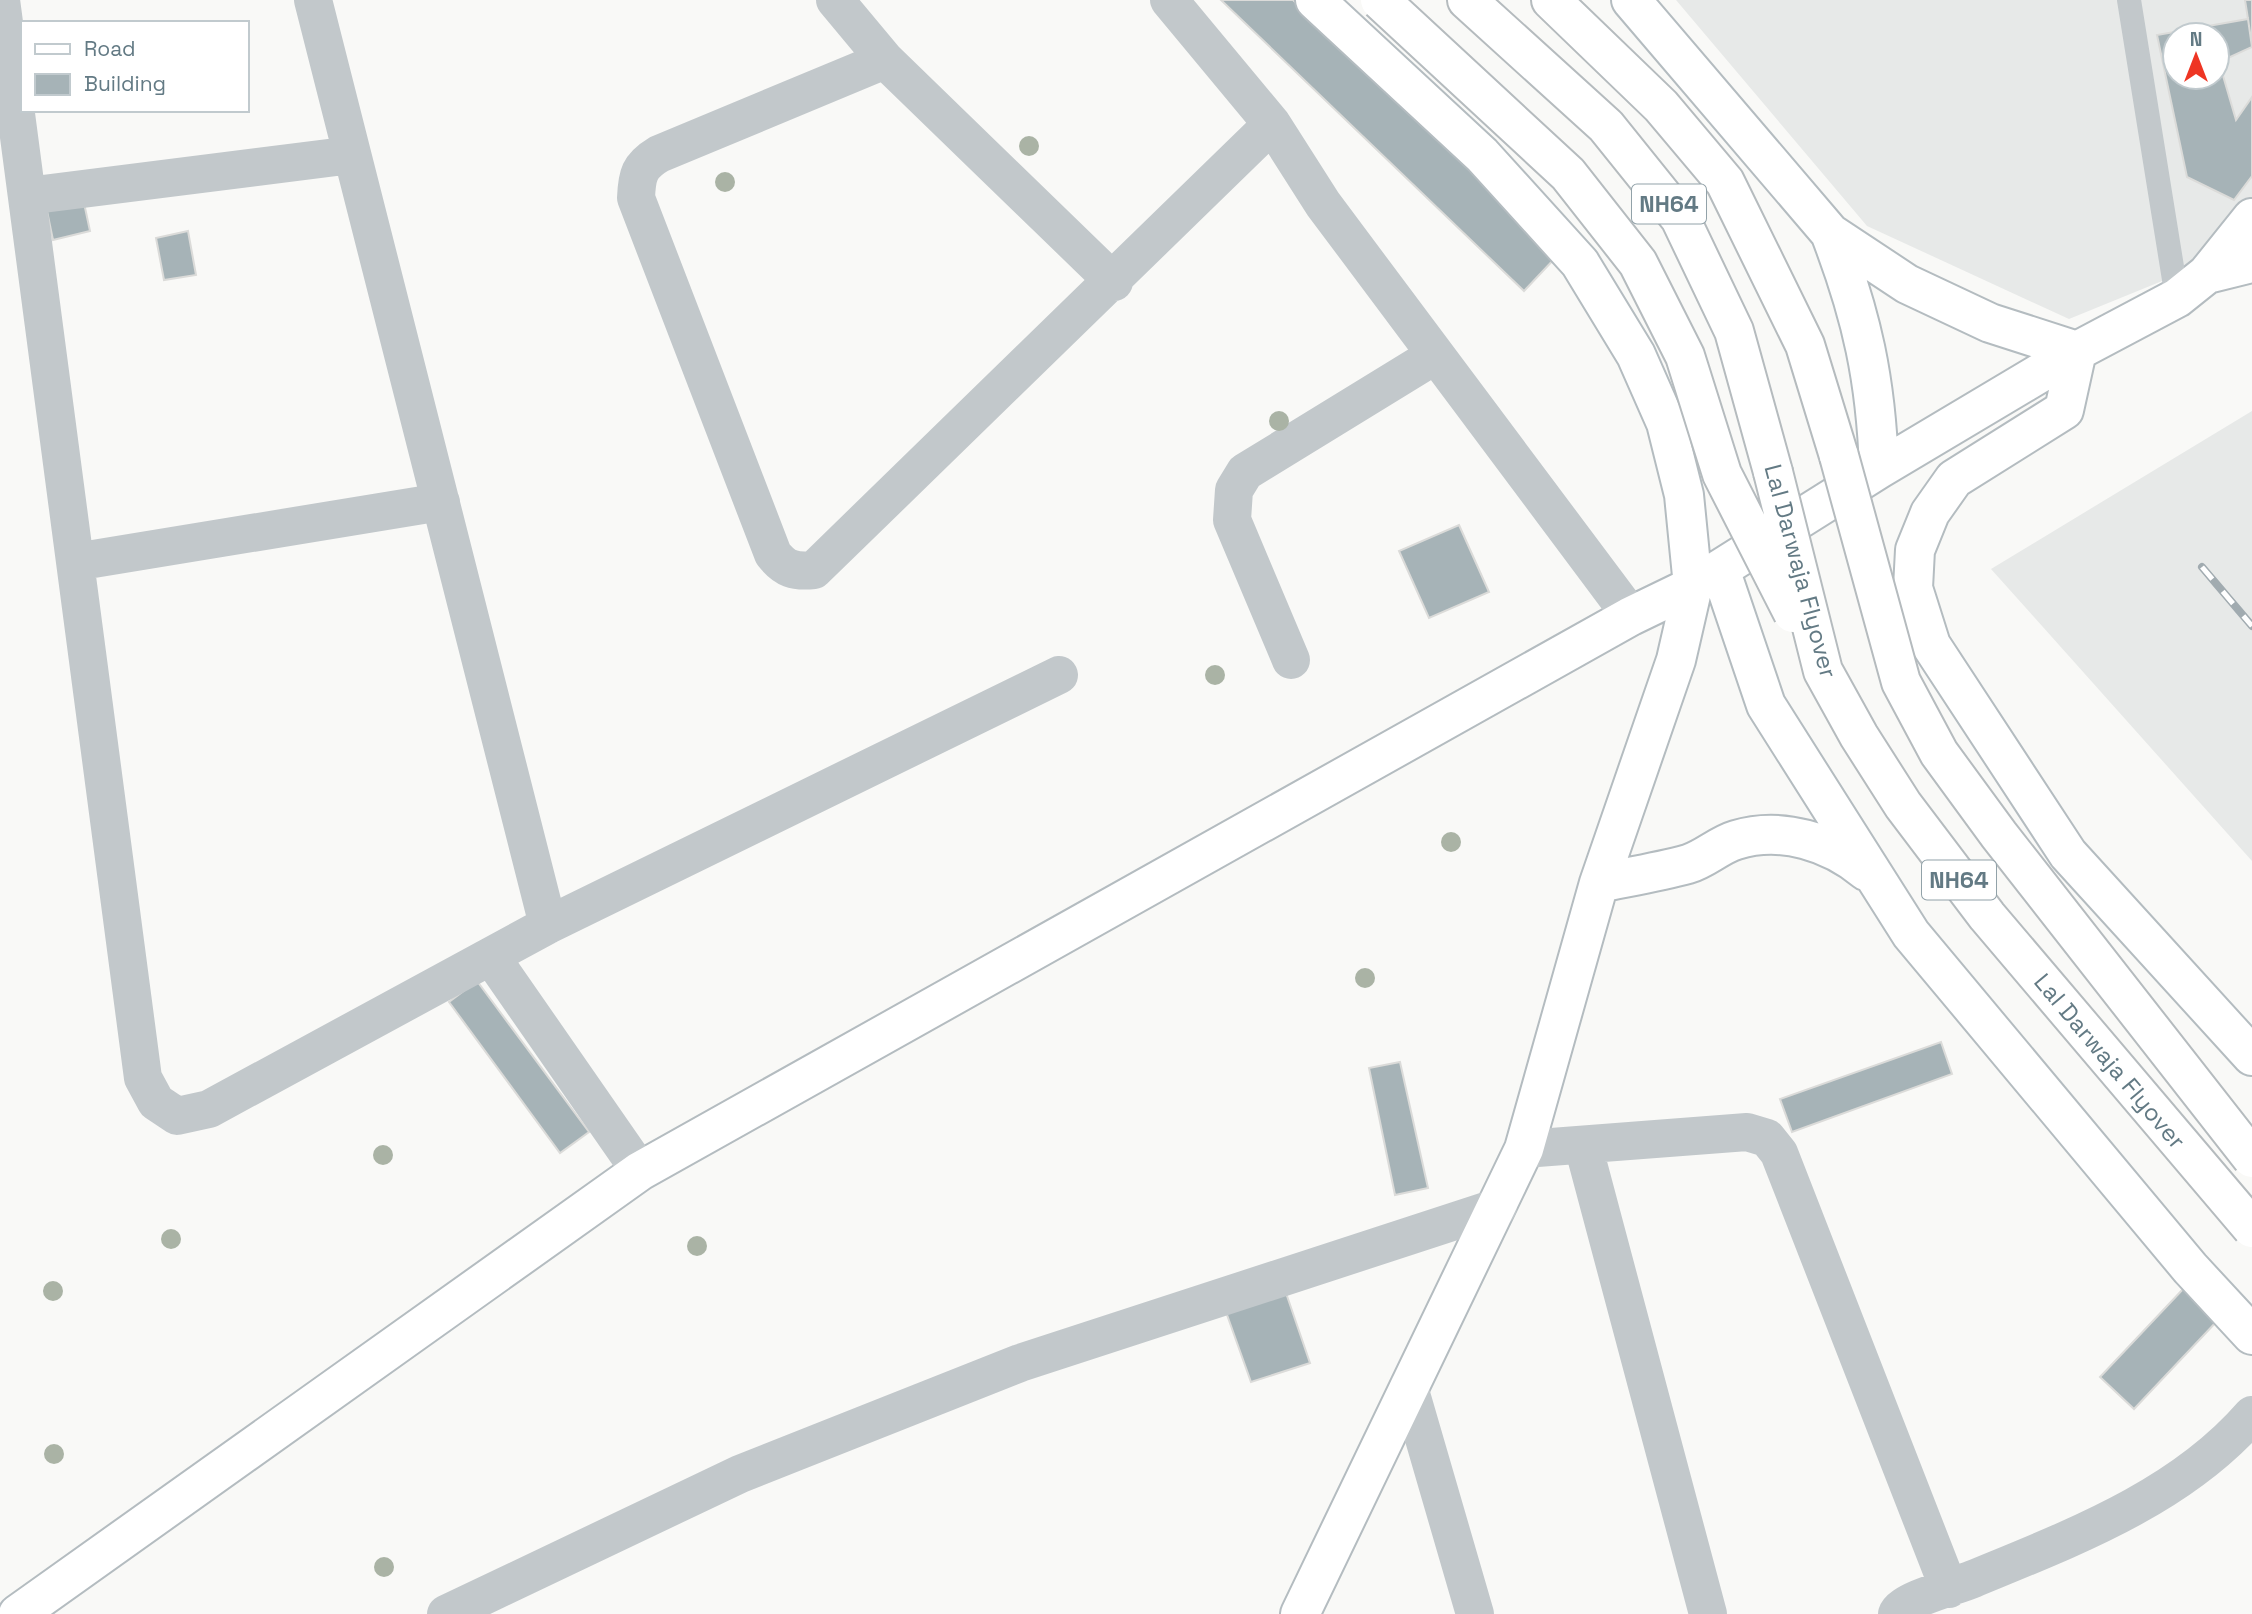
<svg xmlns="http://www.w3.org/2000/svg" width="2252" height="1614" font-family="'Space Grotesk',sans-serif">
  <rect width="100%" height="100%" fill="#f9f9f7"/>
  <path fill="#e7e9e8" fill-rule="evenodd" d="M1676 0H2252V197L2194 268 2069 319 1867 226ZM2175 35H2217V77H2175Z
    M2252 411V861L1991 569Z"/>
  <path fill="#a6b3b7" stroke="#dbdbd9" stroke-width="2" fill-rule="evenodd" d="M1221 0H1293L1558 255 1524 291Z
    M2245 0H2252V46L2248 19Z
    M2248 19 2252 47 2219 62 2236 120 2252 97V176L2234 200 2187 177 2157 35ZM2175 35H2217V77H2175Z
    M84 203 90 231 53 240 47 211Z
    M188 231 196 275 164 280 156 238Z
    M1459 525 1489 592 1429 618 1399 551Z
    M477 981 589 1132 560 1153 449 1002Z
    M1941 1042 1952 1074 1792 1132 1780 1099Z
    M1400 1062 1428 1188 1395 1195 1369 1068Z
    M2185 1287 2219 1319 2134 1409 2100 1377Z
    M1286 1293 1310 1363 1251 1382 1226 1312Z"/>
  <g fill="none" stroke-linecap="round" stroke-linejoin="round">
    <defs>
      <path id="secondary" d="M1631 0 1830 233 1907 284 1990 323 2077 351
        M1830 233C1862 316 1876 380 1879 469
        M2207 274 2252 218
        M2077 351 2064 410 1954 479 1930 513 1915 550 1913 588 1931 645 2068 854 2252 1056
        M1720 569 1766 705 1911 934 2190 1268 2252 1335
        M1599 883C1628 877 1659 872 1688 864 1705 859 1719 845 1736 840 1782 826 1831 842 1866 871
        M18 1614 640 1171 1631 616 1693 586 1879 469 2077 351 2177 298 2207 274 2252 263
        M1300 1614 1524 1149 1599 883 1676 660 1693 586 1684 495 1666 423 1636 355 1580 263 1482 155 1315 0"/>
      <path id="highway" d="M1467 0 1606 126 1680 218 1734 331 1773 472
        M1551 0 1661 106 1725 182 1805 345 1839 456"/>
    </defs>
    <use href="#secondary" stroke="#b4bcc0" stroke-width="42"/>
    <use href="#highway" stroke="#b5bbbe" stroke-width="42"/>
    <path stroke="#c2c8cb" stroke-width="24" d="M2129 0 2177 298"/>
    <path stroke="#c2c8cb" stroke-width="38" d="M1 0 143 1078 156 1102 177 1116 209 1109 548 925 1059 675
      M313 0 548 925
      M835 0 885 60 1114 282
      M1169 0 1272 124 1323 204 1631 616
      M885 60 659 154C639 166 637 175 636 198L773 554C785 569 794 572 814 570L1272 124
      M27 196 352 155
      M75 562 441 502
      M1291 660 1232 520 1234 490 1245 472 1434 356
      M492 958 640 1171
      M1583 1145 1708 1614
      M1524 1149 1747 1132 1767 1138 1779 1153 1949 1589
      M1409 1387 1475 1614
      M446 1614 740 1474 1020 1363 1498 1207
      M1897 1614C1901 1600 1957 1586 1973 1579 2072 1538 2180 1498 2252 1415"/>
    <use href="#secondary" stroke="#fff" stroke-width="38"/>
    <use href="#highway" stroke="#fff" stroke-width="38"/>
    <defs>
      <path id="rail" d="M2202 567 2252 626"/>
    </defs>
    <use href="#rail" stroke="#a1abb0" stroke-width="8"/>
    <use href="#rail" stroke="#fff" stroke-width="5" stroke-dasharray="16" stroke-linecap="butt"/>
    <defs>
      <path id="highway-bridge" d="M1380 0 1568 174 1638 263 1685 356 1722 474 1793 613
        M1839 456 1901 682 1939 753 1999 835 2252 1158
        M1773 472 1823 671 1859 736 1903 805 1987 916 2252 1228"/>
    </defs>
    <use href="#highway-bridge" stroke="#b5bbbe" stroke-width="42" stroke-linecap="butt"/>
    <use href="#highway-bridge" stroke="#fff" stroke-width="38"/>
  </g>
  <g fill="#aab3a5">
    <circle cx="1029" cy="146" r="10"/>
    <circle cx="725" cy="182" r="10"/>
    <circle cx="1279" cy="421" r="10"/>
    <circle cx="1215" cy="675" r="10"/>
    <circle cx="1451" cy="842" r="10"/>
    <circle cx="1365" cy="978" r="10"/>
    <circle cx="383" cy="1155" r="10"/>
    <circle cx="171" cy="1239" r="10"/>
    <circle cx="697" cy="1246" r="10"/>
    <circle cx="53" cy="1291" r="10"/>
    <circle cx="54" cy="1454" r="10"/>
    <circle cx="384" cy="1567" r="10"/>
  </g>
  <g text-anchor="middle" dominant-baseline="central" stroke-width="7" stroke-linejoin="round" paint-order="stroke">
    <g fill="#fff" stroke="#92a2a9" stroke-width="2">
      <rect x="1632" y="184.5" width="74" height="39" rx="5"/>
      <rect x="1922" y="860.5" width="74" height="39" rx="5"/>
    </g>
    <g font-size="23" font-weight="bold" fill="#637a84">
      <text x="1669" y="204">NH64</text>
      <text x="1959" y="880">NH64</text>
    </g>
    <g font-size="24" fill="#637a84" stroke="#fff">
      <text transform="translate(1801 571) rotate(75)">Lal Darwaja Flyover</text>
      <text transform="translate(2110 1061) rotate(50)">Lal Darwaja Flyover</text>
    </g>
  </g>
  <rect x="21" y="21" width="228" height="91" fill="#ffffff" stroke="#c1cace" stroke-width="2"/>
  <rect x="35" y="44" width="35" height="10" fill="#ffffff" stroke="#c1cace" stroke-width="2"/>
  <text x="84" y="56" font-size="21" fill="#637a84">Road</text>
  <rect x="35" y="74" width="35" height="21" fill="#a6b3b7" stroke="#c1cace" stroke-width="2"/>
  <text x="84" y="91" font-size="21" fill="#637a84">Building</text>
  <g transform="translate(2196 56)"><circle r="33" fill="#ffffff" stroke="#c1cace" stroke-width="2"/>
  <path d="M0-5L12 26L0 18L-12 26Z" fill="#ee3523"/>
  <text y="-10" font-size="19" font-weight="bold" text-anchor="middle" fill="#637a84">N</text>
  </g>
</svg>
